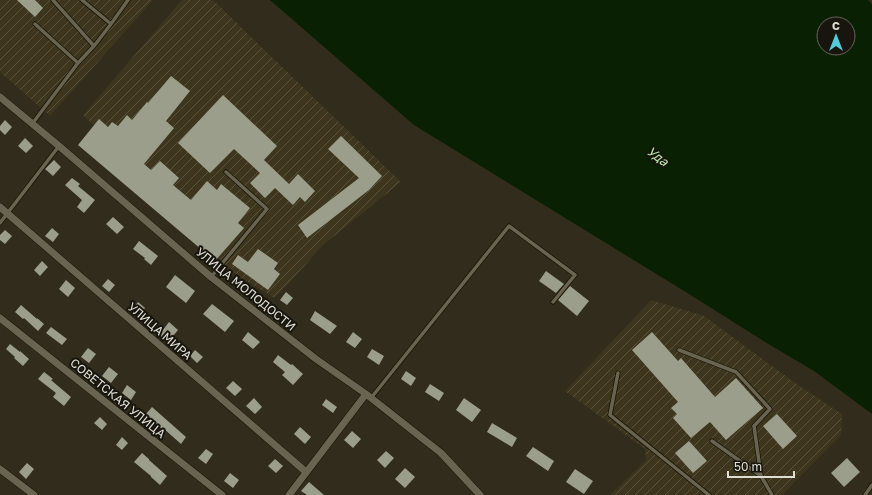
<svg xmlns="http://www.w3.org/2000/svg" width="872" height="495" font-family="'Golos Text',sans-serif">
  <defs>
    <pattern id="industrial-furrows" width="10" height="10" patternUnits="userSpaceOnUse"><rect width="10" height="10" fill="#3d351d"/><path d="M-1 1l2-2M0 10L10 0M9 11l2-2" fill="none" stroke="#59523d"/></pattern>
  </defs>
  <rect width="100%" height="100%" fill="#312c1b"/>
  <path fill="url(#industrial-furrows)" d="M0 0H153L50 116 0 72Z
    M182 0H213L401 182 323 245 281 292 274 298 232 272 211 254 96 128 83 115Z
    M651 300 704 316 791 380 842 414 841 435 782 495H610L646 460 645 449 565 391Z"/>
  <path fill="#092002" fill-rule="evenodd" d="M270 0H868L872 4V414L814 371 765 342 689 294 414 125ZM824 24H848V48H824Z"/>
  <path fill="#9b9e8a" d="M17 0H35L43 8 35 17Z
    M171 76 190 91 166 121 174 128 144 164 151 170 160 161 179 178 173 185 191 200 207 181 217 190 221 184 250 208 238 223 244 228 215 261 78 145 99 119 108 127 112 122 118 126 127 115 132 120 147 102 148 103Z
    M223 95 277 146 264 160 289 184 298 174 315 191 305 202 300 197 293 205 275 188 265 198 250 183 260 173 234 149 210 173 178 143Z
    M5 120 12 127 5 135 0 130V126Z
    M341 136 382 176 369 190 307 238 298 225 359 178 328 149Z
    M25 138 33 146 26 153 18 146Z
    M54 160 61 167 53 176 45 169Z
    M72 178 80 184 78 186 95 200 84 213 77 207 82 200 65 185Z
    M113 217 124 227 117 234 106 224Z
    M52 228 59 234 53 242 45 236Z
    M5 230 12 236 5 244 0 240V235Z
    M139 241 158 256 151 265 144 259 145 258 133 249Z
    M258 249 278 263 274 269 280 274 268 290 232 264 238 255 248 262Z
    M42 261 48 267 40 276 34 270Z
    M546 271 564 284 556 293 539 281Z
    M175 275 195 291 186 303 166 287Z
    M108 279 115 285 109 292 102 286Z
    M66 280 75 288 68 297 59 289Z
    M570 286 589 301 577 316 558 300Z
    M286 292 293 298 287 305 280 300Z
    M138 302 145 308 138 317 131 311Z
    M212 304 234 321 225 332 203 314Z
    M21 305 37 319V318L44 324 38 331 24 318 23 319 15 312Z
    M315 311 337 326 330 334 310 320Z
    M169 322 178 330 168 342 159 335Z
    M51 327 67 339 62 345 46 333Z
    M248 332 260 342 253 349 242 340Z
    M353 332 362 339 355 348 346 342Z
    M652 332 678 361 681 358 715 397 736 378 763 408 726 440 710 422 691 438 673 418 677 414 671 408 678 402 632 350Z
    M10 344 20 352V351L29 359 23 366 14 358 15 357 6 349Z
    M88 348 96 354 89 363 81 357Z
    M372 349 384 356 379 365 367 357Z
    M195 350 203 357 197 363 190 356Z
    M278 355 291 365 292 364 303 374 293 385 282 375 285 372 273 362Z
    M109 367 118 374 111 383 102 376Z
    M406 371 416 378 411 386 401 379Z
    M44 372 53 379 51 380 71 397 64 406 53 397 56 393 38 379Z
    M233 381 242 389 235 396 226 388Z
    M430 384 444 393 439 401 425 392Z
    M127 385 136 392 131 400 122 393Z
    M254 398 262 407 255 414 246 406Z
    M464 398 481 410 472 422 456 410Z
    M326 399 337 407 333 413 322 405Z
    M152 407 186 437 181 444 163 428 162 429 146 414Z
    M777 414 797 436 783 449 763 426Z
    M100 417 107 424 102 430 94 423Z
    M492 423 517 438 512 447 487 432Z
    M300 427 311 437 305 444 294 434Z
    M352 431 361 439 353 448 344 440Z
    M122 437 128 443 122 450 116 445Z
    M689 441 707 461 693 473 675 453Z
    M533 447 554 461 548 471 526 456Z
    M206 449 213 454 206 464 198 458Z
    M386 451 394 458 385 468 377 460Z
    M142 453 149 459V460L167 476 160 485 151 477V476L134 462Z
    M847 458 860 472 844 487 831 473Z
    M275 459 283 466 276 473 268 466Z
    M27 463 34 469 26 479 19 472Z
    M405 468 415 477 405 488 395 479Z
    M575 469 593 481 584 494 566 482Z
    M230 473 239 480 233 488 224 481Z
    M309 482 324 495H307L301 491Z"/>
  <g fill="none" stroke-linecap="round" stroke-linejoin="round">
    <defs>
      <path id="lane" d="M53 0 94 46 78 63
        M82 0 111 24
        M94 46 111 24 128 0
        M32 124 78 63 35 24
        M0 223 59 146
        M211 277 267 209 226 172
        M679 350 736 372 770 409 754 426 761 476 772 495
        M618 373 610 415 709 495
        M371 398 509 226 575 275 553 302
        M712 441 761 476
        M865 495 872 485"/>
      <path id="street" d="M0 97 59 146 211 277 316 359 366 394 441 453 480 495
        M0 207 306 472
        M0 318 222 495
        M0 469 34 495
        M289 495 366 394"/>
    </defs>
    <use href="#lane" stroke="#191405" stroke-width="5"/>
    <use href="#street" stroke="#191405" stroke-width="8"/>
    <use href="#lane" stroke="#696351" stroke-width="3.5"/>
    <use href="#street" stroke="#696351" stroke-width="7"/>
  </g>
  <g text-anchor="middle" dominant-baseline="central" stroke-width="4" stroke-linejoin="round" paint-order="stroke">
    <g font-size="12" fill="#e0ddd3" stroke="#17150d">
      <text transform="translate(246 289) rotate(39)">УЛИЦА МОЛОДОСТИ</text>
      <text transform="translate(160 331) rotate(41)">УЛИЦА МИРА</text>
      <text transform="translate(118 398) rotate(39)">СОВЕТСКАЯ УЛИЦА</text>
    </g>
    <g font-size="13" font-style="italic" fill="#b7e4aa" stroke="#17150d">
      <text transform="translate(658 156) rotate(37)">Уда</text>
    </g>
  </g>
  <g transform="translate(836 36)"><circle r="19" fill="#17150d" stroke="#67655c"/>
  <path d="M0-3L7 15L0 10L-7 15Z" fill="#53cbda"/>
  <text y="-6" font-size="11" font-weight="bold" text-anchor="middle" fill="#e0ddd3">С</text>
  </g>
  <path d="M728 471v6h66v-6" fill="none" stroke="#e0ddd3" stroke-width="2"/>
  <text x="734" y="471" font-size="12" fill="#e0ddd3" stroke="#17150d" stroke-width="3" paint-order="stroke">50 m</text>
</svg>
